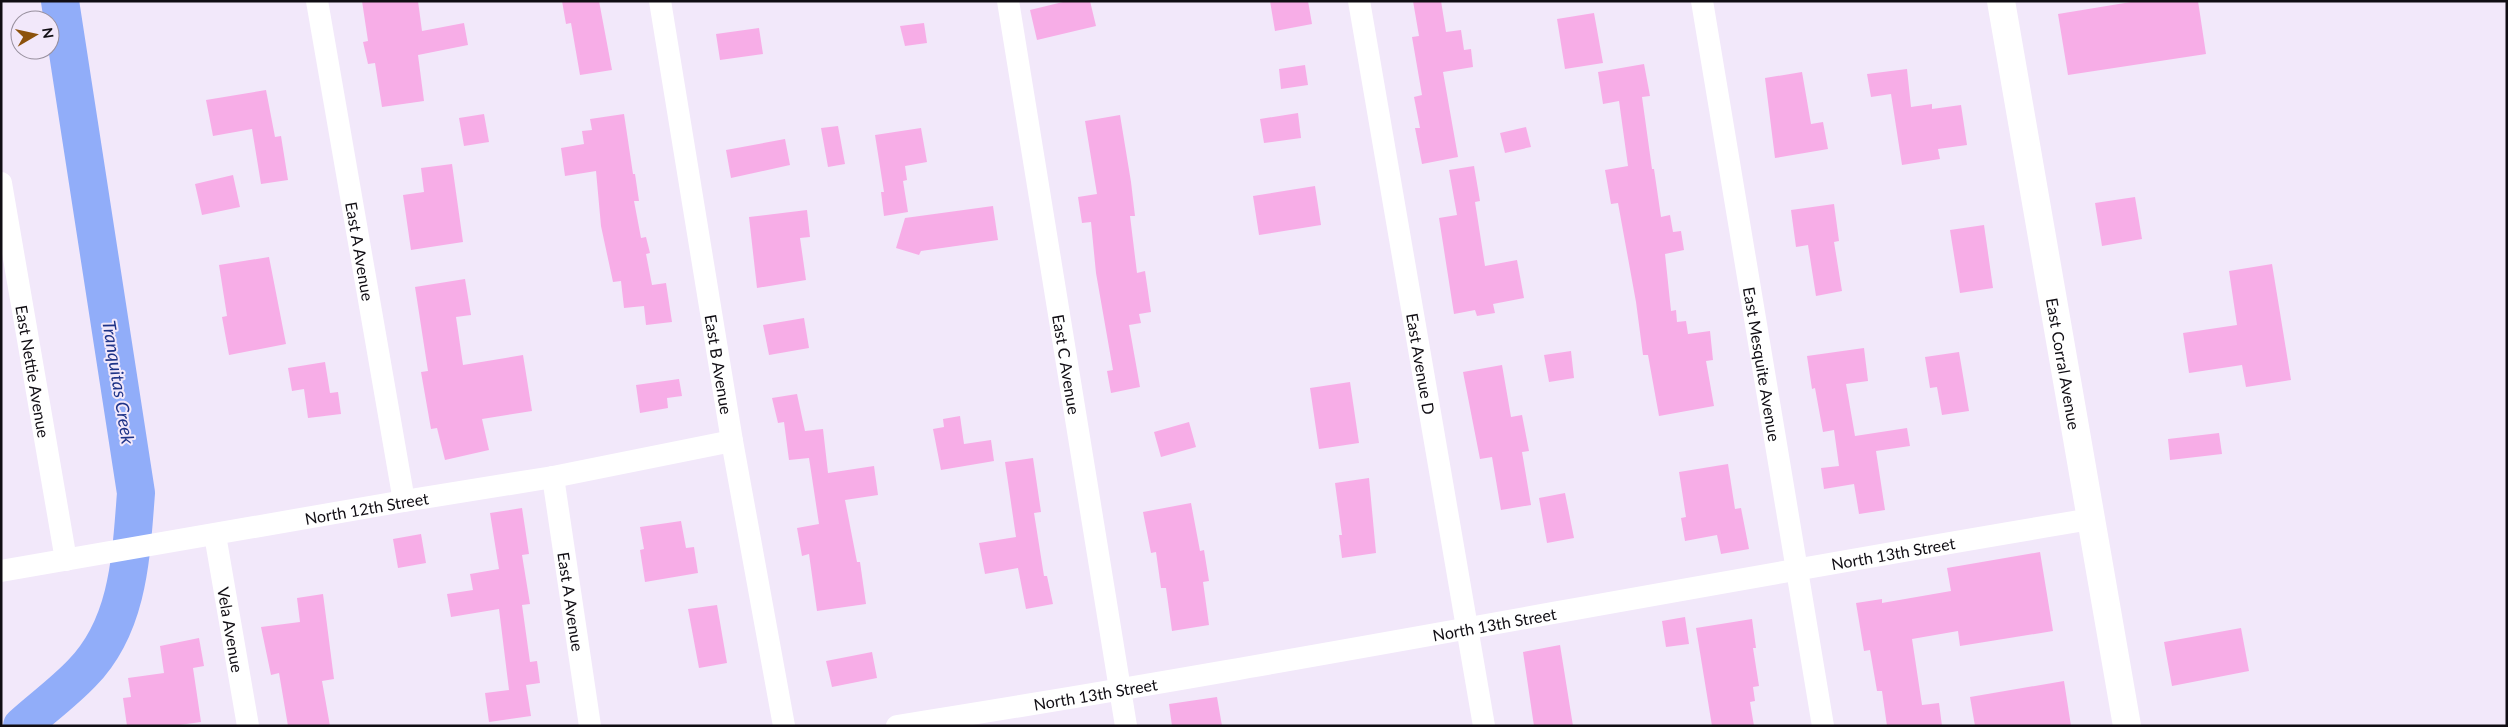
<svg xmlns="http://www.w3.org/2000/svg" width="2508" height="727" font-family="Lato,sans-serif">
  <rect width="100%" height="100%" fill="#f2e8fa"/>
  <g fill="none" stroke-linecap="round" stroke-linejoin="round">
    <path stroke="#91adf9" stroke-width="38" d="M22 726C42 708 64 692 82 673 129 625 131 556 136 493L60 1"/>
  </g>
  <path fill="#f7ade7" d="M362 1H418L422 31 464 23 468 45 418 55 424 101 382 107 375 63 368 64 363 42 368 41Z
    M562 1H599L612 70 580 75 571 23 566 24Z
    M1067 1H1090L1096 26 1037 40 1030 10Z
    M1270 1H1308L1312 24 1275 31Z
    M1413 1H1441L1446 32 1461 30 1464 50 1471 49 1473 67 1443 72 1458 157 1422 164 1415 128H1420L1414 97 1422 95 1412 37 1419 36Z
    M2137 1H2198L2206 54 2068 75 2058 14Z
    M1594 13 1603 63 1565 69 1557 19Z
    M924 23 927 43 905 46 900 26Z
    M759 28 763 54 720 60 716 34Z
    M1644 64 1650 96 1642 97 1652 169H1654L1661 217 1670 215 1673 232 1681 231 1684 250 1665 254 1671 311 1676 310 1677 322 1686 321 1688 334 1710 331 1713 360 1706 361 1714 406 1659 416 1648 355H1643L1636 302 1618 203 1611 204 1605 170 1628 166 1619 101 1603 104 1598 72Z
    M1305 65 1308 85 1281 89 1279 69Z
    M1907 69 1911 107 1932 104V109L1961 105 1967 145 1938 149 1940 159 1902 165 1891 94 1871 97 1867 74Z
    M1802 72 1811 124 1823 122 1828 149 1775 158 1765 78Z
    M266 90 275 137 281 136 288 180 261 184 252 129 213 136 206 100Z
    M1298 113 1301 138 1264 143 1260 119Z
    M484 114 489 142 464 146 459 118Z
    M624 114 633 174H635L639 201H634L641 238 646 237 650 253 646 254 652 285 666 283 672 322 646 325 644 306 624 308 621 281 613 282 601 226 596 171 565 176 561 148 584 144 582 131 592 130 590 119Z
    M1120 115 1131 182 1135 216H1130L1137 273 1145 271 1151 312 1139 314 1141 323 1129 325 1140 387 1111 393 1107 371 1113 370 1096 273 1091 222 1082 223 1078 197 1097 194 1085 121Z
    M838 126 845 164 828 167 821 128Z
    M1526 127 1531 147 1505 153 1500 133Z
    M921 128 927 162 905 166 907 180 903 181 908 212 884 216 881 192H884L875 135Z
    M785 139 790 165 731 178 726 150Z
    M452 164 463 242 411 250 403 195 424 192 421 168Z
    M1474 166 1480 201 1475 202 1485 266 1517 260 1524 298 1493 304 1495 313 1477 316 1475 310 1454 314 1439 218 1457 215 1449 170Z
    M233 175 240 207 202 215 195 184Z
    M1315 186 1321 225 1259 235 1253 196Z
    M2135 197 2142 239 2102 246 2095 203Z
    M1834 204 1839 241 1834 242 1842 291 1816 296 1808 245 1796 247 1791 210Z
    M993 206 998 240 921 251 919 255 896 248 905 218Z
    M807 210 810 237 800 238 806 280 757 288 749 217Z
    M1984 225 1993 288 1960 293 1950 230Z
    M269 257 286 344 229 355 222 317 227 316 219 265Z
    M2272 264 2291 380 2246 387 2242 365 2189 373 2183 333 2237 325 2229 271Z
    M465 279 471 315 456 317 463 365 523 355 532 411 482 419 489 450 445 460 437 428 431 429 421 372 428 371 415 287Z
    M804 318 809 348 769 355 763 325Z
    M1864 348 1868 381 1846 384 1855 436 1907 428 1910 446 1876 451 1885 510 1859 514 1854 484 1824 489 1821 468 1839 466 1834 430 1823 432 1815 388 1812 389 1807 356Z
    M1571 351 1574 378 1549 382 1544 355Z
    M1959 352 1969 411 1942 415 1937 387 1930 388 1925 357Z
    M325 362 330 393 338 392 341 414 308 418 304 389 292 391 288 368Z
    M1502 365 1511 417 1522 415 1529 451 1522 452 1531 505 1501 510 1492 457 1480 459 1463 372Z
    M679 379 682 396 667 398 668 408 640 413 636 385Z
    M1350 382 1359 443 1319 449 1310 388Z
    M797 394 805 431 823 429 828 473 874 466 878 495 845 500 857 562H860L866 604 817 611 809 554 802 556 797 528 819 524 809 458 789 460 784 422 778 423 772 398Z
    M960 416 964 444 991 440 994 461 941 470 933 429 944 427 943 419Z
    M1189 422 1196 447 1161 457 1154 432Z
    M2219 433 2222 454 2170 460 2168 439Z
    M1033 458 1041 512 1034 513 1044 576H1047L1053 604 1026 609 1018 568 985 574 979 543 1016 537 1005 462Z
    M1728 464 1735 509 1741 508 1749 549 1721 554 1717 535 1685 541 1681 518 1686 517 1679 472Z
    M1369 478 1376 553 1342 558 1339 535H1342L1335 483Z
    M1565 493 1574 538 1547 543 1539 498Z
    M1191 503 1200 551 1204 550 1209 581 1203 582 1209 625 1172 631 1166 588H1161L1156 552 1151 553 1143 512Z
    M522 508 529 554 522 555 530 604 522 605 530 662 537 661 540 683 526 685 531 716 489 722 485 693 509 690 499 609 451 617 447 594 473 590 470 574 499 569 490 513Z
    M681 521 686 548 694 547 698 573 645 582 640 550 644 549 640 527Z
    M421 534 426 563 398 568 393 539Z
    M2040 552 2053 631 1960 646 1958 631 1912 639 1922 705 1939 703 1942 726H1887L1882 691H1877L1870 650 1864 651 1856 603 1882 599V603L1951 591 1947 568Z
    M323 594 334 679 322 681 330 726H288L279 673 271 675 261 627 300 622 297 598Z
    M717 605 727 663 699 668 688 609Z
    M1685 617 1689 644 1666 647 1662 621Z
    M1752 619 1756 648H1753L1759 686 1753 687 1755 701 1750 702 1754 726H1712L1696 628Z
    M2241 628 2249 671 2172 686 2164 642Z
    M199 638 204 666 193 668 201 722 172 726H127L123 698 131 697 128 678 164 673 160 646Z
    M1560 645 1573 726H1534L1523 652Z
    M872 652 877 678 832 687 826 661Z
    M2064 681 2071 726H1975L1970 697Z
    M1217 697 1222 726H1172L1169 704Z"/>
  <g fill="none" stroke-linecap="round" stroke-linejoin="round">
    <g stroke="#fff" stroke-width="22">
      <path id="s1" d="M317 1 404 501"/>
      <path id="s2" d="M660 1 732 441 784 726"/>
      <path id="s3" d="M1008 1 1126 726"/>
      <path id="s4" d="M1359 1 1484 726"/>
      <path id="s5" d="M1702 1 1823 726"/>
      <path id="s6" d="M1 183 66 560"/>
      <path id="s7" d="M553 477 590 726"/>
      <path id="s8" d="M215 535 248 726"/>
      <path id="s9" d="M1 571 404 501 553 477 732 441"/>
      <path id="s10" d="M897 726C1296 663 1692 585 2091 519"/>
    </g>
    <path stroke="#fff" stroke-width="28" id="s11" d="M2001 1 2127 726"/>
  </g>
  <g text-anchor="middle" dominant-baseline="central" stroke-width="4" stroke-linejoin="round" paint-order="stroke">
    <g font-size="16" fill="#100d13" stroke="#f2e8fa">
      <text stroke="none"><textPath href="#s1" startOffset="254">East A Avenue</textPath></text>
      <text stroke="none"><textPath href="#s11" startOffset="368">East Corral Avenue</textPath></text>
      <text stroke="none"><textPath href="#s2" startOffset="368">East B Avenue</textPath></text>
      <text stroke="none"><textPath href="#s3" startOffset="368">East C Avenue</textPath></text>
      <text stroke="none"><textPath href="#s4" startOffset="368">East Avenue D</textPath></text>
      <text stroke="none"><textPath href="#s5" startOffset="368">East Mesquite Avenue</textPath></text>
      <text stroke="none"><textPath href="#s6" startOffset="191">East Nettie Avenue</textPath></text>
      <text stroke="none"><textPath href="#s9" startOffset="371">North 12th Street</textPath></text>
      <text stroke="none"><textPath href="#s10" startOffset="1011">North 13th Street</textPath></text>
      <text stroke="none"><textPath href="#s7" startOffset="126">East A Avenue</textPath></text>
      <text stroke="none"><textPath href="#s10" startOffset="606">North 13th Street</textPath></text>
      <text stroke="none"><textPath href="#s8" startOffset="96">Vela Avenue</textPath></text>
      <text stroke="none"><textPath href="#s10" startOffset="201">North 13th Street</textPath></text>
    </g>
    <g font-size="18" font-style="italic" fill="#1d3287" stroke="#f2e8fa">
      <text transform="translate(119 382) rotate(81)">Tranquitas Creek</text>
    </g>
  </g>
  <rect width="2508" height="727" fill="none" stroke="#100d13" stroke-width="5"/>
  <g transform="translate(35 35) rotate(81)"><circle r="24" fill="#f2e8fa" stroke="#98909e"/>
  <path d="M0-4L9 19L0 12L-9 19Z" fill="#8c520c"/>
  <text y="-8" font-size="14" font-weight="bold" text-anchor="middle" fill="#100d13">N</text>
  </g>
</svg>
